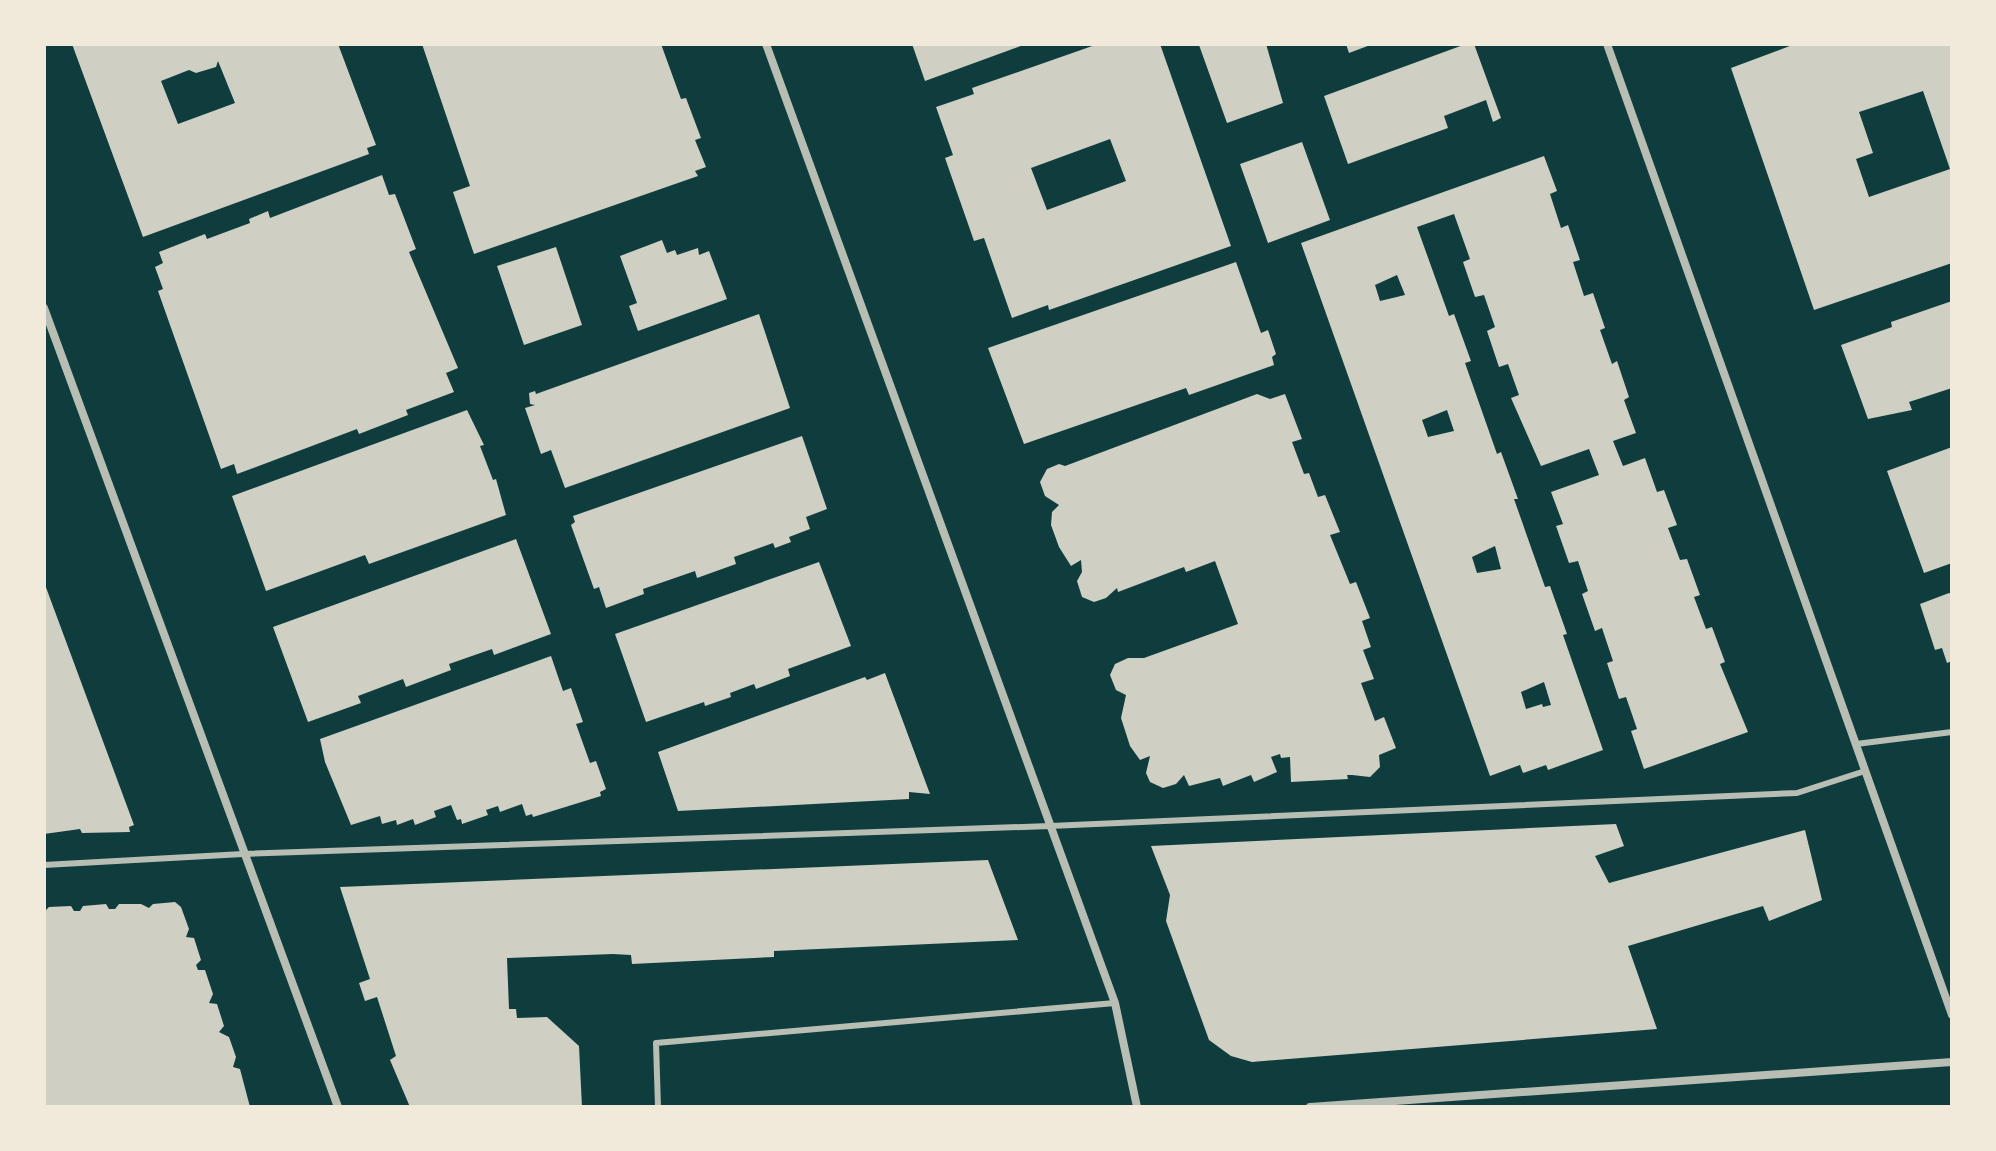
<svg xmlns="http://www.w3.org/2000/svg" width="1996" height="1151" font-family="'Roboto Condensed',sans-serif">
  <rect width="100%" height="100%" fill="#0f3d3e"/>
  <path fill="#cfcfc3" fill-rule="evenodd" d="M72 44H338L376 145 367 148 369 154 143 237ZM218 61 235 103 178 124 161 81 189 70 196 73 216 67Z
    M422 44H661L681 99 686 98 701 138 695 140 706 167 695 171 698 176 474 254 453 192 470 186Z
    M912 44H1026L925 81Z
    M1098 44H1160L1231 246 1049 310 1048 305 1012 318 984 238 974 241 945 158 953 155 936 107 974 94 972 88ZM1110 139 1126 181 1047 210 1031 168Z
    M1266 44 1283 103 1227 123 1199 45Z
    M1346 44H1373L1349 53Z
    M1466 44H1474L1501 118 1493 122 1486 100 1444 116 1448 128 1348 164 1324 96Z
    M1795 44H1952V263L1814 310 1731 68ZM1923 91 1950 169 1869 197 1856 159 1873 153 1859 112Z
    M1302 142 1330 220 1268 243 1240 164Z
    M1544 156 1557 191 1550 194 1561 228 1568 225 1580 260 1573 262 1584 296 1593 293 1605 328 1600 330 1612 364 1617 361 1629 397 1624 400 1636 433 1613 441 1623 466 1645 458 1657 492 1664 490 1677 525 1668 528 1680 560 1687 559 1700 595 1694 597 1706 629 1712 627 1725 662 1720 664 1748 732 1644 769 1631 731 1637 729 1626 697 1619 699 1607 663 1613 661 1602 628 1595 631 1582 594 1588 591 1578 561 1569 563 1556 526 1563 524 1551 492 1599 475 1589 449 1541 466 1511 398 1519 395 1508 364 1499 367 1487 331 1495 327 1484 295 1475 297 1463 262 1470 259 1454 214 1417 227 1449 316 1454 314 1471 361 1465 363 1497 454 1501 452 1518 499H1514L1545 587 1550 586 1567 634 1563 635 1603 750 1548 770 1546 765 1523 773 1520 765 1490 776 1301 243ZM1397 275 1405 295 1380 301 1375 285ZM1447 410 1454 431 1428 437 1422 420ZM1495 546 1501 569 1477 573 1472 557ZM1544 682 1551 705 1543 707 1542 704 1526 709 1521 692Z
    M382 175 389 195 395 194 416 249 409 252 458 368 446 373 454 392 406 410 408 415 359 434 357 429 237 474 234 464 221 469 158 291 163 289 155 267 163 263 159 252 205 234 207 239 250 223 249 219 268 211 270 218Z
    M662 240 667 253 675 250 677 255 698 248 699 255 709 251 727 299 638 331 629 306 637 303 620 256Z
    M556 247 582 325 524 345 497 266Z
    M1236 262 1261 333 1268 330 1276 354 1272 357 1274 365 1189 395 1186 388 1024 444 988 348Z
    M1952 301V388L1909 402 1912 410 1868 419 1841 345 1892 327 1891 322Z
    M759 314 790 408 565 488 551 450 541 454 525 408 535 405 530 404 529 393 535 391 536 394Z
    M1257 394 1270 399 1285 394 1302 439 1292 442 1304 474 1309 473 1318 497 1325 495 1340 532 1330 535 1350 584 1356 582 1370 618 1362 621 1371 647 1363 650 1374 679 1361 683 1375 721 1384 717 1396 748 1379 755 1380 767 1370 777 1352 775H1347L1348 779 1291 782 1290 757 1281 758 1280 754 1271 757 1277 772 1254 782 1251 775 1223 786 1220 778 1189 786 1184 775 1176 784 1163 788 1150 782 1146 773 1150 756 1140 760 1130 746 1121 718 1126 695 1116 690 1110 675 1115 664 1128 658H1144L1238 624 1215 561 1186 572 1184 567 1118 592 1117 588 1106 598 1094 602 1082 597 1077 581 1082 572 1081 560 1071 566 1059 547 1051 525 1052 512 1059 505 1045 496 1040 482 1047 469 1059 464 1065 466Z
    M467 410 484 445 480 446 493 480 496 479 506 515 369 564 365 555 266 591 232 496Z
    M802 436 827 509 806 517 810 529 789 537 791 542 775 548 773 543 734 557 736 564 697 578 695 571 643 589 644 594 606 608 599 587 594 589 571 525 575 522 573 516Z
    M1952 447V563L1924 573 1887 471Z
    M516 539 551 634 494 655 492 649 449 664 451 670 406 687 403 679 358 696 361 703 308 722 273 627Z
    M819 562 851 646 788 669 790 676 756 689 754 684 730 693 731 697 705 706 704 702 646 722 615 634Z
    M44 582 134 825 129 827 130 832 82 833 80 829 44 834Z
    M1949 593 1952 594V661L1947 663 1942 648 1935 650 1920 604Z
    M551 656 563 691 571 688 583 722 576 724 590 763 596 761 606 789 600 792 601 796 533 817 532 814 526 816 522 804 500 812 498 806 486 810 488 815 462 824 461 819 457 820 451 805 434 811 436 817 415 825 413 819 397 825 396 820 382 824 380 816 351 825 325 762 320 739Z
    M885 673 930 794 909 792V799L678 811 658 752 865 677 867 680Z
    M1616 824 1624 846 1595 856 1609 883 1805 830 1822 900 1769 921 1763 906 1628 946 1657 1029 1252 1062 1231 1056 1209 1040 1166 921 1170 895 1151 846Z
    M988 860 1018 940 774 951V957L632 964 631 955 613 954 507 958 509 1009H516L517 1018 547 1017 579 1046 582 1107H410L390 1060 396 1056 377 997 365 1001 359 983 370 979 340 887Z
    M175 902 181 907 189 929 186 937 194 938 201 960 196 965 198 970H205L213 994 209 1003 217 1004 224 1026 219 1032 229 1037 236 1057 233 1067 240 1069 250 1107H44V912L49 907 71 906 74 911H80L83 906 106 904 109 909H115L119 904H141L149 908 153 904Z"/>
  <g fill="none" stroke-linecap="round" stroke-linejoin="round">
    <path stroke="#b8beb3" stroke-width="6" d="M1856 744 1952 732
      M44 865 243 854 1050 826 1797 793 1865 771
      M658 1107 656 1043 1115 1003"/>
    <path stroke="#b8beb3" stroke-width="8" d="M766 44 1115 1003 1137 1107
      M1607 44 1952 1015
      M44 308 338 1107
      M1310 1107 1952 1062"/>
  </g>
  <rect width="1996" height="1151" fill="none" stroke="#f1e9da" stroke-width="92"/>
</svg>
